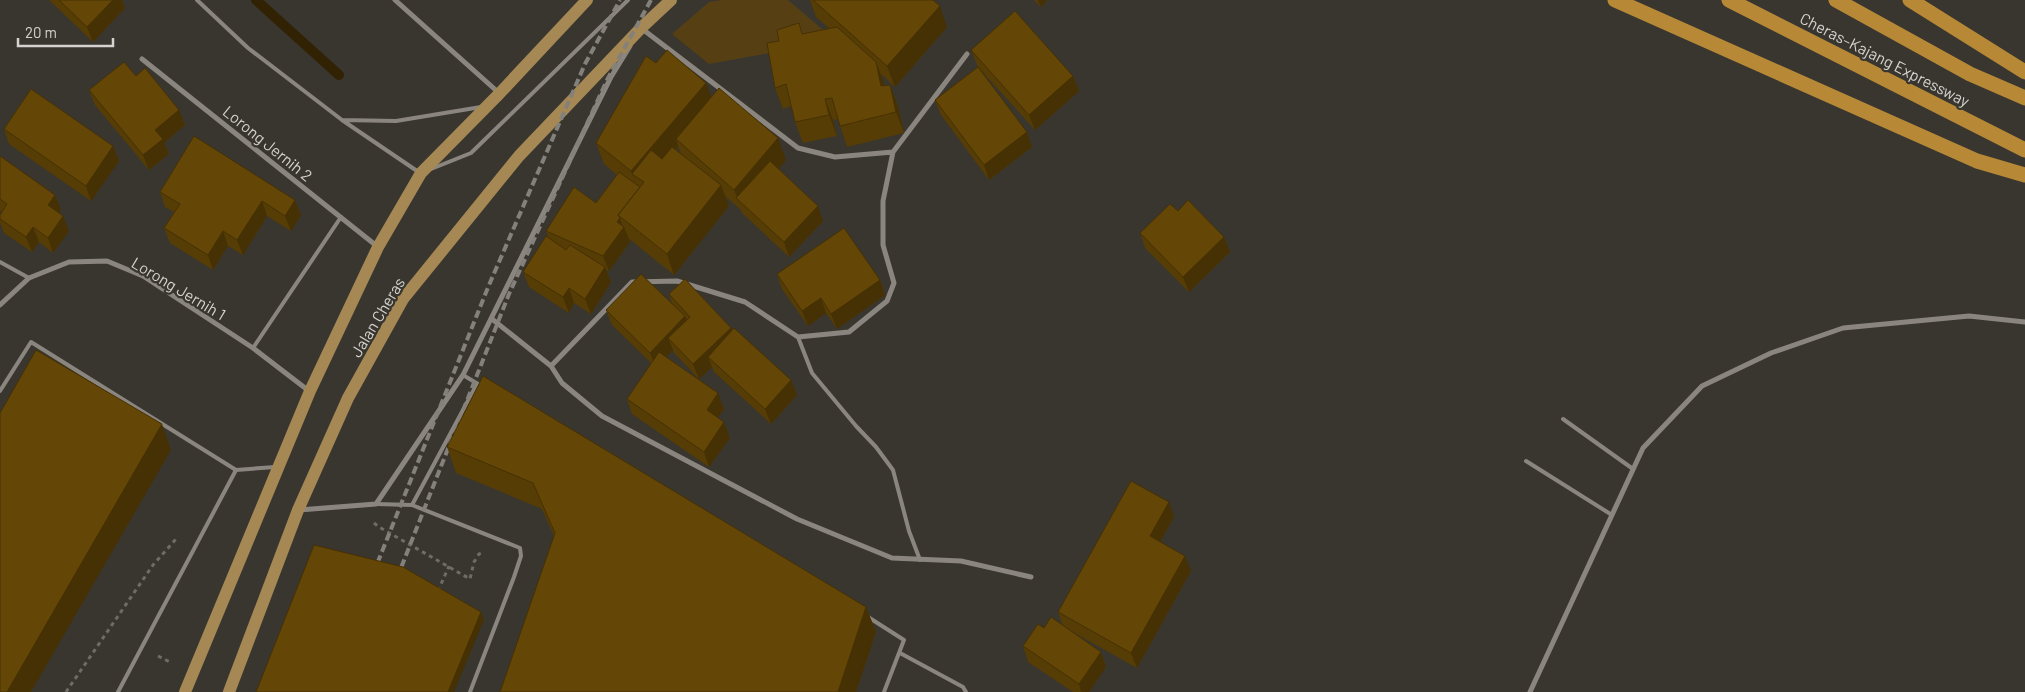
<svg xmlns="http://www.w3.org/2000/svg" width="2025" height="692" font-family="Barlow,sans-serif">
  <rect width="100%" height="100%" fill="#393630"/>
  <path fill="#573f14" d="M722 0H788L836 41 709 64 672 34 709 2Z"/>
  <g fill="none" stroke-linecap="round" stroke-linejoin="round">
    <path stroke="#322204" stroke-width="10" d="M256 0 339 75"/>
    <path stroke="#6f6c67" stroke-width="3" stroke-dasharray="4 4" stroke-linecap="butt" d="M374 523 379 527 470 579 474 562 479 554 482 553
      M438 591 449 566
      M158 656 172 663
      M66 692 153 565 176 539"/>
    <path stroke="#8a867f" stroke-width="4" d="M197 0 248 48 342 120 420 173
      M342 120 396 121 481 107
      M431 169 471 153 628 0
      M0 262 29 278
      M798 337 812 373 856 426 876 447 893 470 909 531 920 560
      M253 348 341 217
      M463 375 483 387
      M0 391 31 342 236 470 275 467
      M1563 419 1633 469
      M1526 461 1612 515
      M376 504 412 505 520 548 521 556 514 577 470 692
      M412 505 477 384
      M868 617 904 640 884 692
      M900 653 963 687 966 692
      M118 692 236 470"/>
    <path stroke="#8a867f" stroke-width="5" d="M395 0 499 93
      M641 28 798 148 835 157 893 152 967 54
      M142 59 378 247
      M0 305 29 278 69 262 107 261 143 276 253 348 309 391
      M492 319 551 366 562 383 602 416 797 519 892 558 961 561 1031 577
      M551 366 632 282 677 281 745 302 798 337 849 332 887 301 894 283 883 245V201L893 152
      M299 510 376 504 463 375 611 77 630 46
      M1530 692 1643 448 1702 386 1771 353 1843 328 1969 316 2025 322"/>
    <path stroke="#a58853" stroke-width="12" d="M185 692 310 391 378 247 421 173 499 94 587 0
      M229 692 298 510 348 398 403 299 519 156 641 28 671 0"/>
    <path stroke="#b78936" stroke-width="15" d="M1615 0 1977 161 2025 175
      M1729 0 2025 150
      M1836 0 1970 74 2025 98
      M1910 0 2025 72"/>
    <path stroke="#84817c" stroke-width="4" stroke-dasharray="8 4" stroke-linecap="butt" d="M373 574 489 285 585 64 620 0
      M397 578 509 294 607 80 651 0"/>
  </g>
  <path fill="#563c05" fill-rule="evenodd" d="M49 0H122L125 8 93 42Z
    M810 0H933L947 27 895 87 881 74 884 86 890 85 898 106 904 133 847 147 838 119 833 120 837 136 803 143 795 122 791 106 783 109 775 88 779 41 803 34 830 29 816 17Z
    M1034 0H1047L1041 7Z
    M971 50 1073 76 1079 91 1035 130 979 68 1032 147 989 180 941 115 935 100 978 67 977 65Z
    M656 63 706 83 711 98 786 160 778 169 823 221 789 257 742 213 741 210 725 196 729 206 674 275 628 238 630 242 609 271 606 270 611 282 591 314 574 303 569 313 529 287 523 272 549 239 546 231 596 203 617 175 604 164 596 143ZM678 146 681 154 676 149Z
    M136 76 179 110 185 125 164 143 169 154 149 170 95 105 89 90Z
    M4 129 113 146 119 161 91 201 9 144Z
    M0 156 55 195 61 210 59 213 63 216 69 231 53 253 39 242 32 252 4 233 0 223V215L2 212 0 211Z
    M160 192 295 200 301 215 291 231 267 216 243 255 228 246 213 270 170 243 164 228 174 212 165 207Z
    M1178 211 1224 237 1230 252 1189 292 1145 248 1140 233Z
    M777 274 880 280 885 295 837 329 826 313 808 326 782 289Z
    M669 294 732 330 791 380 797 395 771 424 714 372 712 367 699 379 674 353 673 350 666 357 724 409 717 418 730 438 709 467 632 414 627 399 651 363 612 325 606 310 672 304Z
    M447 447 866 607 876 632 856 692H500L554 536 542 509 456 473Z
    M1174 517 1160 542 1191 571 1137 668 1071 631 1101 652 1106 667 1089 692H1073L1028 662 1023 646 1044 628 1063 626 1058 612Z"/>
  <path fill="#463104" d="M113 0H122L125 8 93 42 87 27Z
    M1038 0H1047L1041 7Z
    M940 6 947 27 895 87 887 66Z
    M876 62 884 83 889 107 881 86Z
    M1073 76 1079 91 1035 130 1029 115Z
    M706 83 714 104 676 139 678 146 645 185 644 182 632 174 639 192 631 171Z
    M890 85 898 106 904 133 896 112Z
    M825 99 833 120 837 136 829 115Z
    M179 110 185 125 164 143 169 154 149 170 143 155 155 130Z
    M1027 132 1032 147 989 180 984 165Z
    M778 138 786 160 746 207 738 199 734 190Z
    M113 146 119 161 91 201 86 186Z
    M721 185 729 206 674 275 667 254Z
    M55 195 61 210 54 220 48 205Z
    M295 200 301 215 291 231 285 216Z
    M262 201 267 216 243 255 237 240Z
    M818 206 823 221 789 257 784 242Z
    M63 216 69 231 53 253 48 238Z
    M620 218 623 229 624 227 630 242 609 271 603 256 617 222Z
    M33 227 39 242 32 252 26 237Z
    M223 231 228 246 213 270 208 255Z
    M1224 237 1230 252 1189 292 1183 277Z
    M605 267 611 282 591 314 585 299Z
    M880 280 885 295 837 329 831 314Z
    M569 288 574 303 569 313 563 297Z
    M821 298 826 313 808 326 802 311Z
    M685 316 691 331 668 338 673 350 656 368 650 353Z
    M731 328 737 343 708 357 712 367 699 379 693 364Z
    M791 380 797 395 771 424 765 409Z
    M718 393 724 409 712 425 707 410Z
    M724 422 730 438 709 467 704 452Z
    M162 424 171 450 31 692H7Z
    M1169 502 1174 517 1155 551 1150 536Z
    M1185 556 1191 571 1137 668 1131 653Z
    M866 607 876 632 856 692H838Z
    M481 612 484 620 454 692H448Z
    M1101 652 1106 667 1089 692H1081L1079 684Z"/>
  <path fill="#644606" stroke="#463104" d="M59 0H113L87 27Z
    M813 0H933L940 6 887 66Z
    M1015 11 1073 76 1029 115 971 50Z
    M799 23 802 34 837 27 876 62 881 86 890 85 896 112 840 126 832 98 825 99 829 115 795 122 786 84 775 88 767 43 779 41 777 30Z
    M667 50 706 83 631 171 596 143 646 56 656 63Z
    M124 62 136 76 145 68 179 110 155 130 163 139 143 155 89 90Z
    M978 67 1027 132 984 165 935 100Z
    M719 88 778 138 734 190 676 139Z
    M31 89 113 146 86 186 4 129Z
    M194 136 295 200 285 216 262 201 237 240 223 231 208 255 164 228 180 204 160 192Z
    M672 147 721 185 667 254 618 215 644 182 632 174 651 150 662 159Z
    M0 156 55 195 48 205 63 216 48 238 33 227 26 237 0 219V215L7 204 0 199Z
    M770 161 818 206 784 242 736 198Z
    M619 172 640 187 618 215 620 218 617 222 624 227 603 256 546 231 574 187 596 203Z
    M1188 200 1224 237 1183 277 1140 233 1170 204 1178 211Z
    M844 228 880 280 831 314 821 298 802 311 777 274Z
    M546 236 566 250 570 245 605 267 585 299 569 288 563 297 523 272Z
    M641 274 685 316 650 353 606 310Z
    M685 279 731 328 693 364 668 338 690 317 669 294Z
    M734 328 791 380 765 409 708 357Z
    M36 350 162 424 7 692H0V413Z
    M659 352 718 393 707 410 724 422 704 452 627 399Z
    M483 376 866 607 838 692H500L555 533 533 483 447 447Z
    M1131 481 1169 502 1150 536 1185 556 1131 653 1058 612Z
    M314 545 403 567 481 612 448 692H256Z
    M1051 617 1101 652 1079 684 1023 646 1038 624 1044 628Z"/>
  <g text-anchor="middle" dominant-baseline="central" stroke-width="4.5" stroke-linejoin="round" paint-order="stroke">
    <g font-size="16" fill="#d5d3cf" stroke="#393630">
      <text transform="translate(1885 59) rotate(27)">Cheras–Kajang Expressway</text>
      <text transform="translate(268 143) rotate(39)">Lorong Jernih 2</text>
      <text transform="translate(179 288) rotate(31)">Lorong Jernih 1</text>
      <text transform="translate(377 317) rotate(-59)">Jalan Cheras</text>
    </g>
  </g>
  <path d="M18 38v8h95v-8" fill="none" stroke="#d5d3cf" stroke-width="2.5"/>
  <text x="25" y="38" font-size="15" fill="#d5d3cf" stroke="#393630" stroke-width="4" paint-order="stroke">20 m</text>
</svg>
